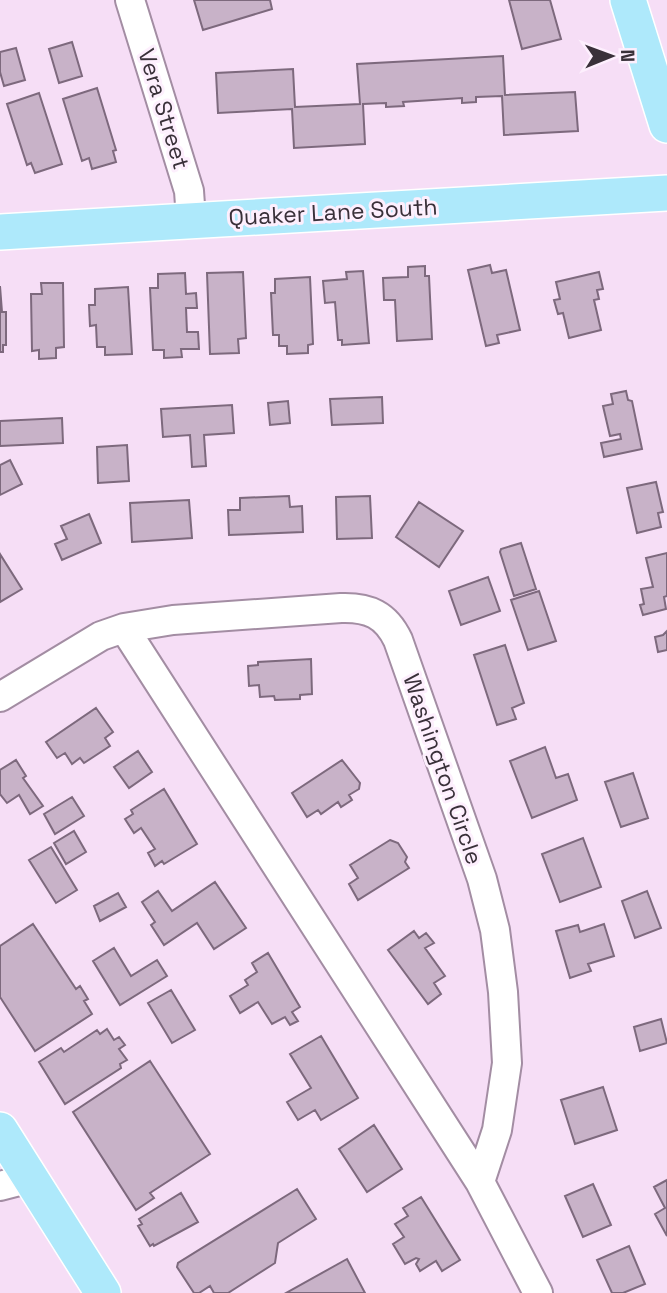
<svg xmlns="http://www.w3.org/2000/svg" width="667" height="1293" font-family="'Space Grotesk',sans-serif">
  <rect width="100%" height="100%" fill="#f6def6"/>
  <path fill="#c8b2c8" stroke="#7d697d" stroke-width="2" d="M194 0H270L272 9 203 30Z
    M509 0H550L561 39 522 49Z
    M72 42 82 76 59 83 49 49Z
    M16 48 25 80 4 86 0 72V52Z
    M503 56 505 95 575 92 578 131 504 135 502 96 476 97V102L462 103V98L403 102 404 106 386 107V103L363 104 365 144 294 148 292 109 218 113 216 73 293 69 295 107 360 104 357 64Z
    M97 88 116 150 113 151 116 162 92 169 89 158 82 161 63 99Z
    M39 93 62 164 35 173 31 163 27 165 7 104Z
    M490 265 492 273 506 270 520 330 497 335 499 343 486 346 468 270Z
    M425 266V276H429L432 339 397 341 395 300H384L383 278 408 277V267Z
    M363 271 369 343 342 345V340H338L335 302 325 303 323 281 347 279 346 272Z
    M243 272 246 338 238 339 239 353 210 354 207 273Z
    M599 272 603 289 597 290 599 299 594 300 601 330 569 338 563 313 558 314 554 300 560 299 556 282Z
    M185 273 186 294 196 293 197 308H186L187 332H198L199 349H181L182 357 164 358V350H153L150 288H158V274Z
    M310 277 313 344 308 345V353L287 354V346H279V335H273L271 293H275V279Z
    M41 283H63L64 347 56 348V358L39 359V350L32 351 31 294H42Z
    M0 286 2 312H6V345H3V352H0Z
    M128 287 132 354 105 355V347H97L96 325 90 326 89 305H95V289Z
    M626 391 628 400 632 401 642 449 604 457 601 443 621 439 620 434 610 436 603 406 613 404 611 394Z
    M382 397 383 423 332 425 330 399Z
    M288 401 290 423 270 425 268 403Z
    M232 405 234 433 204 435 206 466 192 467 190 435 163 437 161 409Z
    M62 418 63 443 0 446V421Z
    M127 445 129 481 98 483 97 447Z
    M10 460 22 484 0 495V465Z
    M656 482 663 512 658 513 661 527 637 533 627 488Z
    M289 496 290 507 302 506 303 532 229 535 228 510H240V498Z
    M370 496 372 538 337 539 336 497Z
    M189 500 192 538 132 542 130 503Z
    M419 502 463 531 439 567 396 537Z
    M89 514 101 543 62 560 55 544 67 539 61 526Z
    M521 543 536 589 514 596 500 552 501 549Z
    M667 553V596L664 597 666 609 643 615 640 605 644 604 641 589 653 587 646 558Z
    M0 554 22 589 0 602Z
    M488 577 500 611 461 625 449 591Z
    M539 591 556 641 528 650 511 600Z
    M667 631V650L658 652 655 637 663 635Z
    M505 645 524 703 512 708 516 719 497 725 474 655Z
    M311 659 312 694 300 695V699L275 700 274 696 260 697 259 685 249 686 248 666 258 665V662Z
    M96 708 113 732 105 738 110 746 84 763 80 758 72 764 65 753 57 758 46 742Z
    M545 747 556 778 568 774 577 800 532 818 510 761Z
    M138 751 152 772 129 788 114 767Z
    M16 760 26 776 23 778 43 806 30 814 19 795 7 803 0 794V770Z
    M342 760 360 783 359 789 349 795 352 800 341 807 338 802 321 814 318 810 307 817 292 793Z
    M633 773 648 818 621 827 605 782Z
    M164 789 197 844 164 864 162 861 155 866 148 853 155 849 141 828 134 833 125 819 133 814 131 810Z
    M72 797 84 816 55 834 44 814Z
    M74 831 86 852 66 864 54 843Z
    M583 838 601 887 560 902 542 854Z
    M390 840 398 843 407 857 405 862 409 868 358 900 349 884 358 878 350 865Z
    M51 847 77 890 56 903 29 860Z
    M215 882 246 928 214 949 197 923 164 945 151 925 155 922 142 902 158 891 172 911Z
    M647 891 661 928 635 938 622 901Z
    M118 893 126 907 100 921 94 906Z
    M33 924 76 989 80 986 88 999 84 1001 92 1014 35 1051 0 997V946Z
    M604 924 614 956 588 964 591 971 570 978 556 931 578 925 580 932Z
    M414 931 419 938 426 933 434 943 425 948 445 976 434 983 441 994 428 1004 388 950Z
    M114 948 131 976 157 960 167 976 120 1005 93 961Z
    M268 953 300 1007 292 1012 298 1021 290 1025 285 1017 272 1024 258 1002 240 1013 230 996 248 985 245 980 257 972 252 963Z
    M171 990 195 1030 172 1043 148 1003Z
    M661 1019 667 1043 640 1051 634 1027Z
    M107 1029 114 1040 119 1037 125 1045 119 1049 127 1060 120 1064 121 1068 65 1104 39 1062 61 1048 64 1052 97 1030 100 1034Z
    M321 1036 358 1098 321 1120 315 1110 298 1120 287 1102 311 1088 290 1054Z
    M150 1061 210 1154 150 1193 154 1198 136 1210 73 1112Z
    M603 1087 617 1130 575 1144 561 1100Z
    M374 1125 402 1169 367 1192 339 1149Z
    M667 1180V1236L655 1214 665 1208 654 1187Z
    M593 1184 611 1225 583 1237 565 1196Z
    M297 1189 316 1219 278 1243 275 1263 228 1293H214L210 1286 199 1293H194L177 1267 178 1263Z
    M181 1193 198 1222 154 1246 153 1244 150 1246 138 1226 142 1224 139 1219Z
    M421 1197 460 1260 442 1271 436 1261 420 1271 416 1264 419 1259 416 1258 405 1264 393 1244 404 1237 395 1224 408 1216 403 1208Z
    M629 1246 645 1284 623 1293H612L597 1260Z
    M347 1259 365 1293H286Z"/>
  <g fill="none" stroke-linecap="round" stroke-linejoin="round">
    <defs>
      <path id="minor" d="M130 0 189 191 191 219
        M124 628 480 1182 538 1293
        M0 697 101 636 124 628 173 620 341 608C369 607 386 615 398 640L482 879 495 930 503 992 507 1063 497 1130 480 1182
        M0 1186 31 1178"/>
      <path id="major" d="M628 0 667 125
        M0 232 667 193
        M0 1130 103 1293"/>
    </defs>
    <use href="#minor" stroke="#a38da3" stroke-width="32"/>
    <use href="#major" stroke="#fff" stroke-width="38"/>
    <use href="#minor" stroke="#fff" stroke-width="28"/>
    <use href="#major" stroke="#aee9fb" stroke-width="35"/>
  </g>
  <g text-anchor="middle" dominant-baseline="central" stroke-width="6" stroke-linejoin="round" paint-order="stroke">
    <g font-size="23" fill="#393039" stroke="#fdeffd">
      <text transform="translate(164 109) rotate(73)">Vera Street</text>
      <text transform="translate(333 212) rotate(-3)">Quaker Lane South</text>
      <text transform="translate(443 769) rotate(71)">Washington Circle</text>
    </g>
  </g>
  <g transform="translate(611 56) rotate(89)" stroke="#fdeffd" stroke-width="5" paint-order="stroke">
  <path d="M0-5L12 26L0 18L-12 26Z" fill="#393039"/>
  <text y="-10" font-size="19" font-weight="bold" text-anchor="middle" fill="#393039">N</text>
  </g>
</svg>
